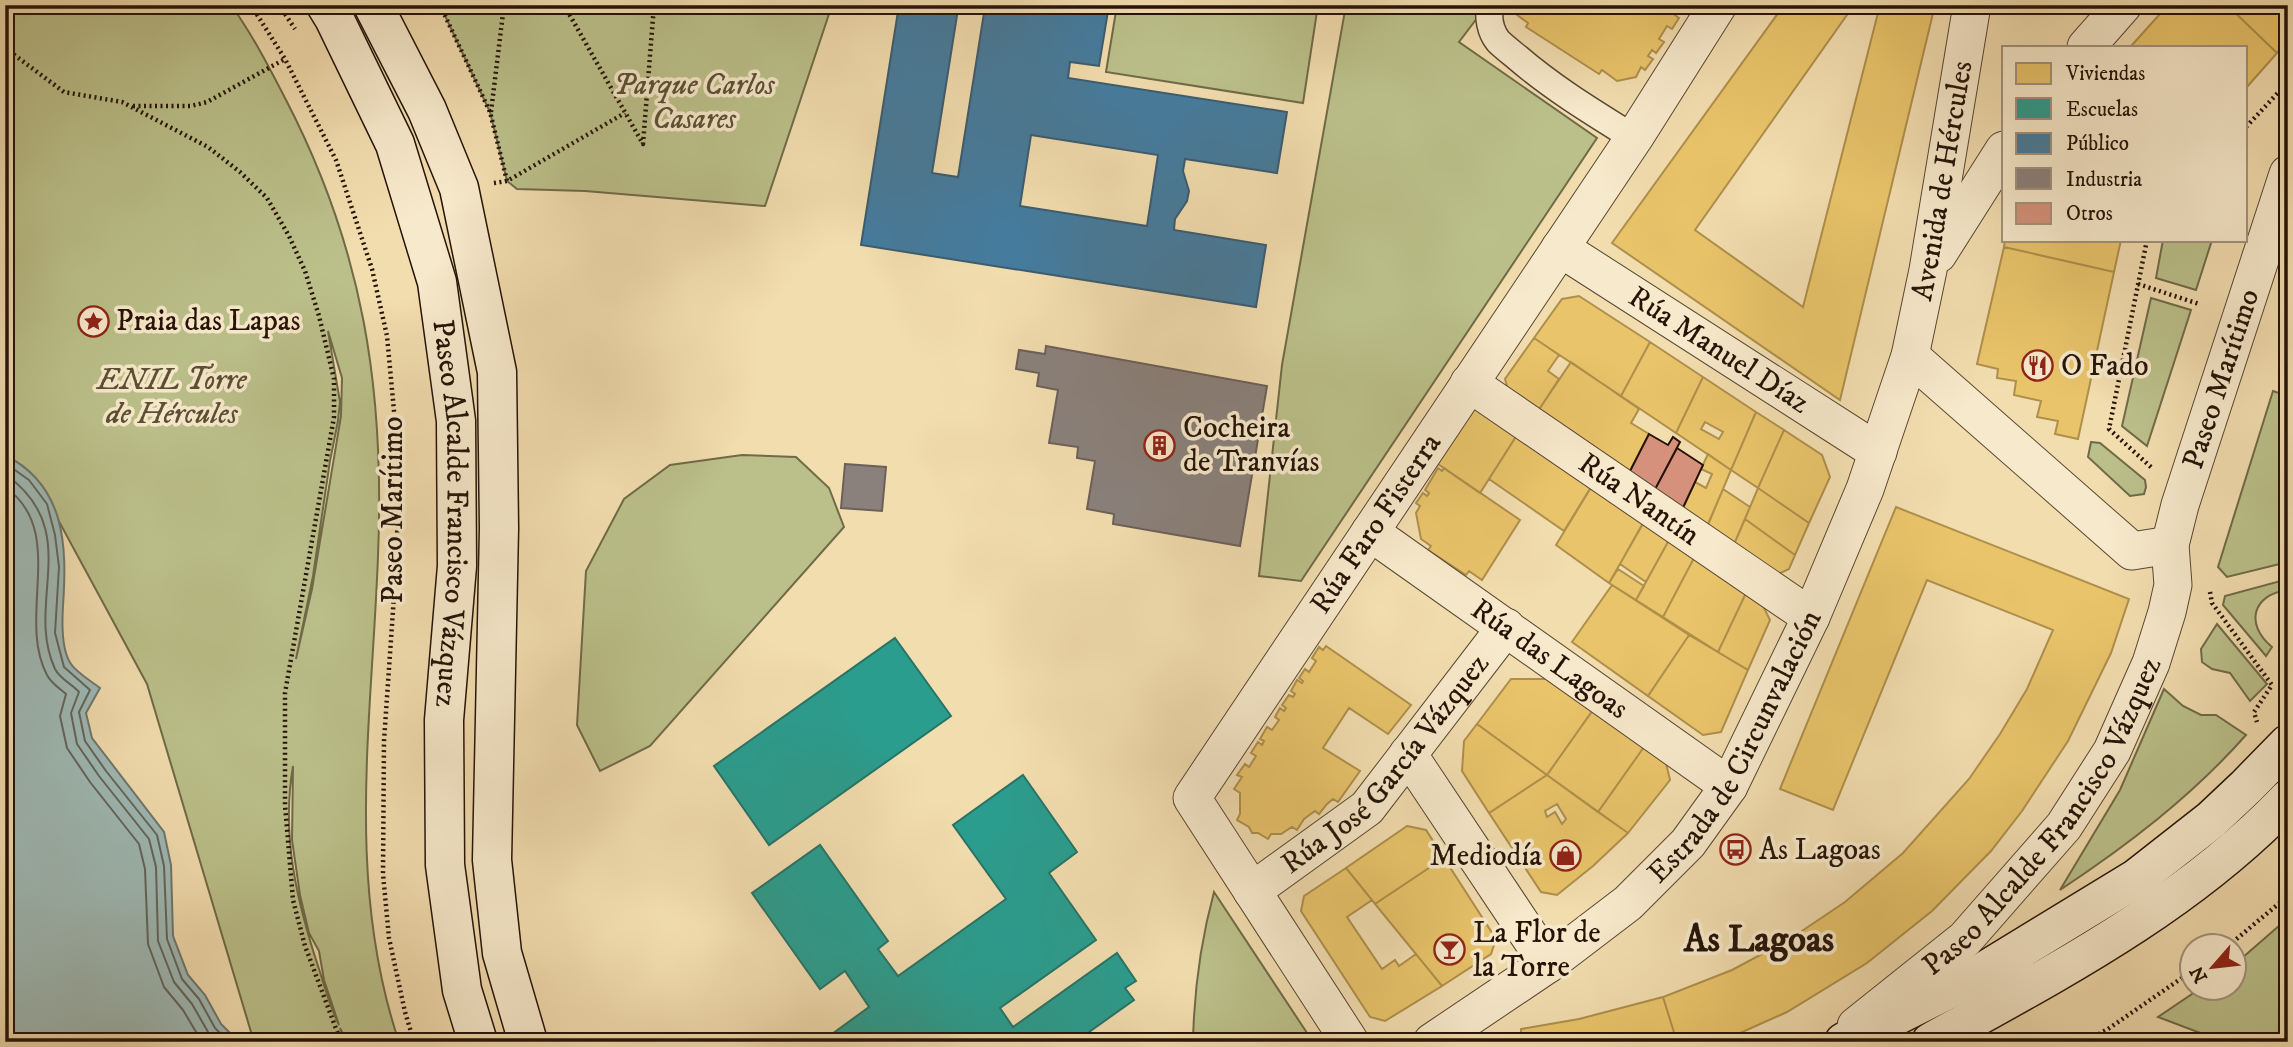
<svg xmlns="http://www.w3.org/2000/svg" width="2293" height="1047" font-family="'IM FELL DW Pica',serif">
  <rect width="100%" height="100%" fill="#f2ddaf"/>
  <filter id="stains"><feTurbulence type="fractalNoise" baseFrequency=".00286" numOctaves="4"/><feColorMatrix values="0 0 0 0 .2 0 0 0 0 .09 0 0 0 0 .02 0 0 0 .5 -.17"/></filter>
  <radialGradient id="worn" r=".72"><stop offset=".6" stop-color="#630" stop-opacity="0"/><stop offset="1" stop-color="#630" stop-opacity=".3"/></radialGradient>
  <path fill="#bbc08a" stroke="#706a48" stroke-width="2" fill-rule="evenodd" d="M5 5H231C252 34 269 67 285 98 363 248 385 388 378 556 372 720 345 882 399 1042H347L340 1028 345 1042H254L147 684 55 514 5 495ZM328 331 342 378 341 416 312 589 296 659 313 576 330 461 338 421 340 402ZM293 766 292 840 300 895 309 933 319 951 324 980 339 1025C330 1007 325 988 319 969 297 903 281 835 293 766Z
    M440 5H832L765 206 585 191 517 189 507 181 490 112Z
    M1117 5H1318L1303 103 1106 72Z
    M1346 5H1487L1459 42 1597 138 1301 581 1259 576 1282 365Z
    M2163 240H2212L2196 290 2156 278Z
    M2151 298 2191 310 2147 446 2122 426Z
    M2273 391 2288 396V562L2227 577 2218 567Z
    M2091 442 2100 443 2145 480 2146 487 2144 494 2130 496 2088 457Z
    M742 455 796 457 829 488 844 527 650 746 600 771 577 725 586 571 624 499 670 465Z
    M2288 579V590C2253 594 2244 624 2272 647L2266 656 2223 605 2225 596Z
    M2217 624 2267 684 2250 701 2230 673 2212 669 2202 662 2201 649Z
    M2164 689 2183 706 2201 715H2216L2246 735C2192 796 2128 845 2060 890L2120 790Z
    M1214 892 1313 1042H1193C1194 991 1201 940 1214 892Z
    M2288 918 2286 1042H2224L2158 1017 2201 988H2234V965Z"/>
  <path fill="#9fbab6" stroke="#6e7770" stroke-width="2" d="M5 455C66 486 67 546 63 606 62 622 61 650 71 664 77 673 91 681 100 688L86 713 92 738 164 832 171 865 173 936 188 975 205 995 221 1024 239 1042H5Z"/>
  <path fill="#e9c46a" stroke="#ae8f4c" stroke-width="2" fill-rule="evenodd" d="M1515 5H1681L1675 15 1679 18 1672 29 1667 26 1659 39 1664 42 1656 53 1652 50 1648 56 1653 59 1645 70 1641 67 1636 77 1617 81 1602 70 1599 74 1526 27 1528 23 1517 15Z
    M1784 5H1854L1695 230 1803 307 1880 5H1935L1840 400 1612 243Z
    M2168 5H2227L2277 53 2246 88V47H2133L2132 45Z
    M2288 5V36L2277 53 2227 5Z
    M2005 240H2121L2114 272 2004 247Z
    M2004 247 2114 272 2078 439 2055 434 2058 421 2037 417 2041 401 2014 395 2016 381 1997 378 1998 369 1977 364Z
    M1579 296 1650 342 1621 396 1534 338 1562 299Z
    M1534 338 1559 355 1548 371 1559 379 1536 414 1510 397 1505 379Z
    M1650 342 1703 377 1676 433 1621 396Z
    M1571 362 1639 409 1631 423 1649 434 1627 477 1536 414Z
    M1703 377 1756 412 1731 470 1676 433ZM1705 422 1723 432 1719 439 1701 429Z
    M1473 405 1517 435 1480 493 1435 462Z
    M1756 412 1784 430 1758 488 1731 470Z
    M1784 430 1822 455 1830 477 1809 523 1758 488Z
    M1517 435 1591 487 1564 531 1489 479Z
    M1708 454 1731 470 1705 532 1680 515 1695 482 1706 488 1712 474 1701 469Z
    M1438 468 1442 471 1444 468 1447 470 1520 520 1482 580 1469 571 1466 575 1428 550 1431 546 1421 539 1416 513 1420 506 1416 503 1423 493 1427 496 1429 493 1425 490Z
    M1592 486 1644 522 1609 583 1556 545Z
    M1758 488 1809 523 1795 555 1745 519Z
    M1723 489 1750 507 1732 549 1705 531Z
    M1896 507 2129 599 2111 653 2068 741 2022 811 1991 851 1932 911 1867 963 1787 1012 1720 1042H1677L1663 997 1732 970 1790 939 1845 902 1903 853 1969 779 2000 734 2027 689 2053 630 1927 580 1833 810 1780 789Z
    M1745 519 1795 555 1789 569 1772 577 1732 549Z
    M1643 523 1669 540 1646 582 1620 564Z
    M1669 540 1694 558 1663 617 1636 600Z
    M1694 558 1746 593 1718 652 1663 617Z
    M1618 569 1644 586 1636 600 1609 583Z
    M1612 585 1689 635 1648 696 1572 642Z
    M1746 593 1763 606 1770 620 1748 670 1718 652Z
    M1689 635 1748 670 1721 732 1703 735 1648 696Z
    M1326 646 1411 705 1388 734 1349 708 1323 748 1360 771 1338 802 1333 799 1327 804 1319 814 1315 811 1304 819 1297 830 1292 827 1281 834H1271L1268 839 1258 833H1252L1249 827 1237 820 1240 814V793L1234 789 1242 777 1237 775 1245 764 1249 767 1256 756 1251 753 1258 742 1262 745 1264 741 1260 739 1267 727 1272 730 1279 720 1275 717 1280 708 1284 711 1286 708 1282 705 1289 695 1293 697 1295 694 1291 691 1297 680 1302 683 1303 681 1299 678 1305 669 1309 672 1316 661 1312 658 1319 647 1323 650Z
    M1511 679H1550L1593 710 1547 775 1477 724Z
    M1593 710 1644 747 1598 812 1547 775Z
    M1477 724 1547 775 1489 813 1462 771 1464 741Z
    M1644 747 1666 763 1670 780 1628 833 1598 812Z
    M1547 775 1628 833 1593 866 1557 895 1541 892 1489 813ZM1557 804 1566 819 1562 824 1555 812 1547 817 1545 811Z
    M1407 826 1426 830 1444 858 1375 904 1346 868Z
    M1444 858 1496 939 1491 954 1442 986 1375 904Z
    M1346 868 1372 900 1347 917 1382 969 1395 960 1399 966 1416 954 1442 986 1385 1021 1370 1017 1301 911 1304 896Z
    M1663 997 1677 1042H1521V1029L1579 1019Z"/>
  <path fill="#2a9d8f" stroke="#287466" stroke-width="2" d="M895 638 951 716 769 845 714 766Z
    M1023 775 1077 852 1049 873 1096 940 1000 1008 1013 1027 1117 953 1136 981 1125 988 1134 1000 1075 1042H821L869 1007 845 971 820 989 752 893 820 845 888 941 878 949 898 976 1006 899 953 825Z"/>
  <path fill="#457b9d" stroke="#3b5c70" stroke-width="2" fill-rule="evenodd" d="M899 5H1109L1099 66 1070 62 1068 78 1287 112 1277 173 1185 159 1183 171 1189 191 1187 201 1175 219 1174 230 1266 245 1256 307 861 245ZM958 9 984 13 958 177 932 173ZM1031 135 1158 155 1147 226 1020 206Z"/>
  <path fill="#8a817c" stroke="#6c6059" stroke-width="2" d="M1046 346 1267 386 1240 546 1113 524 1114 514 1087 509 1095 461 1077 458 1078 447 1049 443 1058 390 1037 386 1039 373 1016 369 1019 350 1045 354Z
    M845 464 886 467 882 511 841 508Z"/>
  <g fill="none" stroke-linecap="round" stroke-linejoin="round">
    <path stroke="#62665e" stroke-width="2" d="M5 463 29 480 47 504 55 535 59 567 55 633 64 667 90 690 79 712 85 741 106 771 157 835 164 866 167 939 182 979 199 999 215 1028 229 1042
      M5 474C85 531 24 602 55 669 60 679 72 684 79 692L71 713 77 744 99 776 149 839 156 867 158 941 174 982 192 1004 208 1032 216 1042
      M5 487C68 531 16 617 47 675 51 683 59 688 66 694L60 716 67 748 90 782 139 844 145 869 148 944 164 987 183 1010 202 1042"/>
  </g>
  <path fill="#d5917b" stroke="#251307" stroke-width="2" d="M1649 434 1668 445 1673 437 1680 442 1652 495 1627 477Z
    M1677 448 1703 465 1680 514 1652 495Z"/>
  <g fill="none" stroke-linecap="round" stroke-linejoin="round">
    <defs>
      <path id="pedestrian" d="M1490 5C1488 17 1490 31 1498 41 1504 47 1512 53 1518 58 1554 89 1594 113 1634 138"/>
      <g id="minor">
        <path d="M2086 47 2123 5"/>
        <path id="s1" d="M1560 248 1878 452"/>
        <path d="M1938 254 2004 150"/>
        <path d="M1910 356 2132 551 2170 545"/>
        <path id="s2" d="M1469 383 1811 617"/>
        <path id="s3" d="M1370 532 1729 786"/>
        <path d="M1408 754 1548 964"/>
        <path id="s4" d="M1252 891 1367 808 1506 627"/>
        <path id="s5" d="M1856 1026 1965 939 2064 826 2112 751 2151 663 2167 612 2173 585 2170 545 2180 505 2288 174"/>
        <path id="s6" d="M1350 1042 1192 798 1634 138 1718 5"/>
        <path id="s7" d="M1432 1042 1548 964 1628 903 1688 843 1729 786 1811 617 1865 489 1910 356 1928 270 1972 5"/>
      </g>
      <g id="secondary">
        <path id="s8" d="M326 5 334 18 395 144 437 282 456 421 457 566 444 720 445 865 462 990 478 1042"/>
        <path d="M373 5 427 110 459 188 497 372 499 528 492 860 502 953 528 1042"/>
        <path d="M1844 1042 1983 972 2137 878 2211 820 2246 787 2288 744"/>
        <path d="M1931 1042C2057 972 2187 905 2288 799"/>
      </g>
    </defs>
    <use href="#pedestrian" stroke="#584631" stroke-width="29"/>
    <use href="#minor" stroke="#584631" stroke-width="39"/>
    <use href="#secondary" stroke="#251307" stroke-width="41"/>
    <path stroke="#251307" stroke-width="4.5" stroke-dasharray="2 3.5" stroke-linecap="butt" d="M251 5 285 59 336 160 372 269 387 336 398 454 397 552 384 741 383 874 389 938 405 1012 414 1042
      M279 5 295 29
      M440 5 490 112 507 181
      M564 5 643 144 654 5
      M5 48 64 92 122 102 208 147 240 172 267 198 289 236 305 271 319 316 334 379V417L285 693V805L293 900 305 946 341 1042
      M133 106H191L207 102 285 59
      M491 112 504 5
      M2246 127 2288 82
      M494 183 507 181 625 113
      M2147 240 2109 429 2152 468
      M2138 284 2199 304
      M2210 592 2212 603 2272 685 2254 712 2257 722
      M2228 946 2288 896
      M2084 1042 2108 1029 2192 971"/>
    <use href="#pedestrian" stroke="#f7e9cb" stroke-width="26"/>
    <use href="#minor" stroke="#f7e9cb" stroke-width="37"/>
    <use href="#secondary" stroke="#f7e9cb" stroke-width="38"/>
  </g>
  <defs>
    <symbol id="sight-ring" viewBox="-11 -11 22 22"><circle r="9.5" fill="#f7e9cb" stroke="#8f2418" stroke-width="1.5"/><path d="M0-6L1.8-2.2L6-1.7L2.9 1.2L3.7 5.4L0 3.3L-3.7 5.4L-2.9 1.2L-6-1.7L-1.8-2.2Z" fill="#8f2418"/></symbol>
    <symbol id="restaurant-ring" viewBox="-11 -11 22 22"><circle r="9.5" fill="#f7e9cb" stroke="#8f2418" stroke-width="1.5"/><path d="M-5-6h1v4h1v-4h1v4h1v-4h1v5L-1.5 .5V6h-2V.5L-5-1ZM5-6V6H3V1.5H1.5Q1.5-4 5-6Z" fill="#8f2418"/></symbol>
    <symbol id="building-ring" viewBox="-11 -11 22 22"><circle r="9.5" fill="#f7e9cb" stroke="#8f2418" stroke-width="1.5"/><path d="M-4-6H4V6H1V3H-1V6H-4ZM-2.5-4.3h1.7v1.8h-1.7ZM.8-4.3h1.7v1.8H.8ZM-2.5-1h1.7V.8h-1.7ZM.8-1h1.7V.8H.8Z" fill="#8f2418"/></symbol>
    <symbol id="bus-ring" viewBox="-11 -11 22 22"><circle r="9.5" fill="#f7e9cb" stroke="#8f2418" stroke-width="1.5"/><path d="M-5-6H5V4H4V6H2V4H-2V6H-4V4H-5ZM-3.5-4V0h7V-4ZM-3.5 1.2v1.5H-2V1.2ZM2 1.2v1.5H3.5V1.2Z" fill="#8f2418"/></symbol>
    <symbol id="shop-ring" viewBox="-11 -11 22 22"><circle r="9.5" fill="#f7e9cb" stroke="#8f2418" stroke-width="1.5"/><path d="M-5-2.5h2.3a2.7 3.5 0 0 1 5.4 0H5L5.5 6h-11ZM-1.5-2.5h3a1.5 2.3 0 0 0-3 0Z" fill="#8f2418"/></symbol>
    <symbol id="bar-ring" viewBox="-11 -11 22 22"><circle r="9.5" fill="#f7e9cb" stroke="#8f2418" stroke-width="1.5"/><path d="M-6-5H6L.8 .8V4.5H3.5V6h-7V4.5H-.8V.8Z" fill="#8f2418"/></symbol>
  </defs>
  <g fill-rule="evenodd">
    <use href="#sight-ring" x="76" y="304" width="35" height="35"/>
    <use href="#restaurant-ring" x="2020" y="348" width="35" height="35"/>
    <use href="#building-ring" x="1142" y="428" width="35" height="35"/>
    <use href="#bus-ring" x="1718" y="832" width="35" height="35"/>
    <use href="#shop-ring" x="1548" y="838" width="35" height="35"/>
    <use href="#bar-ring" x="1432" y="932" width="35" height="35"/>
  </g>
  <g text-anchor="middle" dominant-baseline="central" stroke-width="7" stroke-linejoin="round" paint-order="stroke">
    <g font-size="30" font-style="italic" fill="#5a5035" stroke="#f7e9cb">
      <text x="694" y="85">Parque Carlos<tspan x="694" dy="34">Casares</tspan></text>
      <text x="172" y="380">ENIL Torre<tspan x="172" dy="34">de Hércules</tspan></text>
    </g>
    <g font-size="30" fill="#251307" stroke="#f7e9cb">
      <text stroke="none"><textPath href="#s7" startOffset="1041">Avenida de Hércules</textPath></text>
      <text stroke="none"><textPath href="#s1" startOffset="189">Rúa Manuel Díaz</textPath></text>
      <text stroke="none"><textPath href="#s5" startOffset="770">Paseo Marítimo</textPath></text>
      <text stroke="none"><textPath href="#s2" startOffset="206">Rúa Nantín</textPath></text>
      <text transform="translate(393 510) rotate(-90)">Paseo Marítimo</text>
      <text stroke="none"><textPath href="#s8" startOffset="532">Paseo Alcalde Francisco Vázquez</textPath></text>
      <text stroke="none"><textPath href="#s6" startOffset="621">Rúa Faro Fisterra</textPath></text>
      <text stroke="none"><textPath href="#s3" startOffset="220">Rúa das Lagoas</textPath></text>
      <text stroke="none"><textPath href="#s7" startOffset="432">Estrada de Circunvalación</textPath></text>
      <text stroke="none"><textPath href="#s4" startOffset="186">Rúa José García Vázquez</textPath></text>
      <text stroke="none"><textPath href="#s5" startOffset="285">Paseo Alcalde Francisco Vázquez</textPath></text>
    </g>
    <g font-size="30" fill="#251307" stroke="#f7e9cb" text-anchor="start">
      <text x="116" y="321">Praia das Lapas</text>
      <text x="2061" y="366">O Fado</text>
      <text x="1183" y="428">Cocheira<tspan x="1183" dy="34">de Tranvías</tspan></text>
      <text x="1759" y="850">As Lagoas</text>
      <text x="1542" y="856" text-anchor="end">Mediodía</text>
      <text x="1473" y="933">La Flor de<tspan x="1473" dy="34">la Torre</tspan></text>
    </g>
    <g font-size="37" font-weight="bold" fill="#251307" stroke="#f7e9cb">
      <text x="1759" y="940">As Lagoas</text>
    </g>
  </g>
  <rect width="2293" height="1047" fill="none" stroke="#f2ddaf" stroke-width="28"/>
  <rect x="7" y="7" width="2279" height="1033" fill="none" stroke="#251307" stroke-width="3.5"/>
  <rect x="14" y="14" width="2265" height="1019" fill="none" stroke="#251307" stroke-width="2"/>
  <rect x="2002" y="46" width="245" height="196" fill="#f7e9cb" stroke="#a3937d" stroke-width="2"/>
  <rect x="2016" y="63" width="35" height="21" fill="#e9c46a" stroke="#a3937d" stroke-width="2"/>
  <text x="2066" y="80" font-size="21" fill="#251307">Viviendas</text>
  <rect x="2016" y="98" width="35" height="21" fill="#2a9d8f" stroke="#a3937d" stroke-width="2"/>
  <text x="2066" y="116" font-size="21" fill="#251307">Escuelas</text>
  <rect x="2016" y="133" width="35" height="21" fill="#457b9d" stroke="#a3937d" stroke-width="2"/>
  <text x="2066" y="150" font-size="21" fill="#251307">Público</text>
  <rect x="2016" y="168" width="35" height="21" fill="#8a817c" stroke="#a3937d" stroke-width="2"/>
  <text x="2066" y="186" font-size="21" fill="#251307">Industria</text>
  <rect x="2016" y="203" width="35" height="21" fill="#d5917b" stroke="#a3937d" stroke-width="2"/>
  <text x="2066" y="220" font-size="21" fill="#251307">Otros</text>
  <g transform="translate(2213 967) rotate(242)"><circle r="33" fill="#f7e9cb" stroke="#a3937d" stroke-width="2"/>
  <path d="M0-5L12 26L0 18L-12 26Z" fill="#8f2418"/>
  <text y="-10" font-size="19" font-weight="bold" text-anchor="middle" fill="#251307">N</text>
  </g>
  <rect width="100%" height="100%" filter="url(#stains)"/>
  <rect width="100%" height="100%" fill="url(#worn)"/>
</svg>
